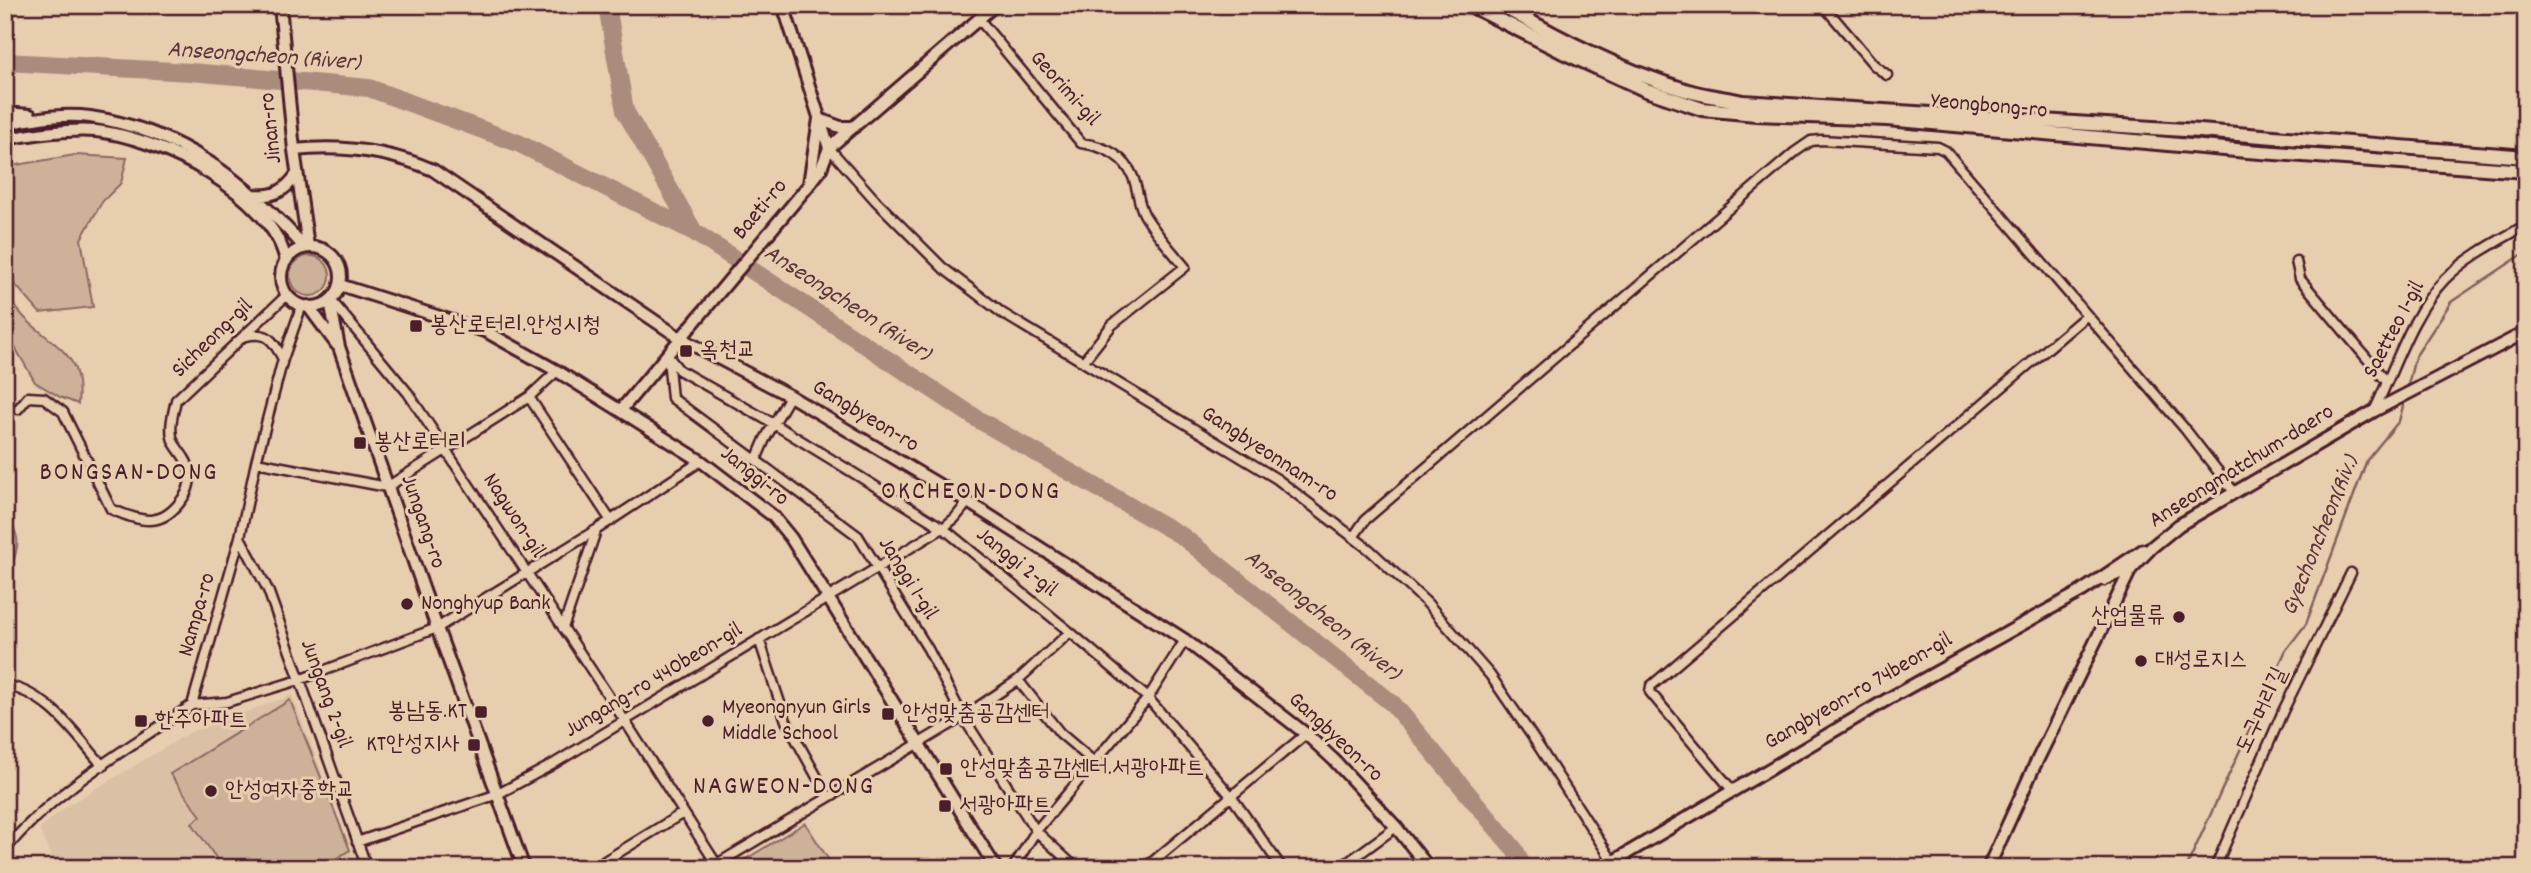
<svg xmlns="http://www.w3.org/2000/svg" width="2531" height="873" font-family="Dekko,'Poor Story',sans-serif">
  <rect width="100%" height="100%" fill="#e6ceaf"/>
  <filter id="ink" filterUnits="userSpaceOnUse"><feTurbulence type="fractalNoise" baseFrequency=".0143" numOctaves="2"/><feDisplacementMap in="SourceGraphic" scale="14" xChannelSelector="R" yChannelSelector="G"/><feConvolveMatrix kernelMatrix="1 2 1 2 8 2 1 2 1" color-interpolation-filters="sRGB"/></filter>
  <g filter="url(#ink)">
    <path fill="#dac0a5" d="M292 695 358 868H57L39 829 67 806 191 732Z"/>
    <path fill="#cdb299" stroke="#8c6862" stroke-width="2" d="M75 155 127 158 121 183 102 202 81 239 93 307 40 313 13 282 10 300C16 307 21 315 28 321 59 350 83 354 78 404L60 397 35 382 5 330V167Z
      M290 276a20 20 0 1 1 40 0a20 20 0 1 1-40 0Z
      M5 510C18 535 22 540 11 567L5 564Z
      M290 700 350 850 326 865 327 868H223L192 823 201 816 170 774Z
      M805 823 834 868H731Z"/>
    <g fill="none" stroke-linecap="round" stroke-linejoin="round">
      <path stroke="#84605c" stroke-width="2.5" d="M2407 389 2415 357 2451 302 2526 252
        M2186 868 2286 650 2306 624 2367 460 2399 421 2405 399"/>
      <path stroke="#aa8c7c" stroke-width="18" d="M607 5 625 111 694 232
        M5 62 191 72 369 88 518 143 694 232 979 420 1182 536 1393 704 1515 850 1523 868"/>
      <defs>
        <path id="street" d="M260 5 280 9
          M1823 5 1874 65 1887 75
          M979 19 1081 143C1103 146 1124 155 1133 177 1138 189 1138 203 1144 214 1155 233 1171 250 1185 267L1112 325 1083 362
          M829 148 876 201 943 268 1002 313 1277 479 1370 550 1427 603 1490 675 1532 736 1617 868
          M2296 261 2300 279 2386 381
          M331 300 408 393 625 721 719 868
          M246 336C269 331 273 341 283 359
          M667 355 679 370 774 424 943 528 1070 632 1148 698 1231 796 1282 868
          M668 358 672 398 858 536 928 649 963 717 1036 831 1076 868
          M529 397 611 521
          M18 409 28 397 44 398 63 412 111 509C141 522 162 529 183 498 188 492 191 480 190 472 188 460 180 453 174 443 168 430 173 414 176 400L287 295
          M2374 411C2395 368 2411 314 2445 279 2468 256 2498 241 2526 225
          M756 460 765 439 790 396
          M256 462 387 487 529 397 557 371
          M1354 536 1365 520 1795 152 1811 141 1821 140 1938 147 1946 151 2185 429 2234 492
          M240 537 268 590 367 868
          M2104 581 2131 569
          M563 628 596 531
          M759 639 786 721 828 797
          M1018 680 1060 733 1094 762
          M5 685C50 694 75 734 103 766
          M192 705 227 702 299 680 437 628 596 530 701 461
          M1732 790 1650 692 1651 686 2087 315
          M357 842 498 794 550 766 943 528 955 518 968 502
          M5 850C55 789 127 749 192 705L240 537 256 462 283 359 302 305
          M717 864 963 717 1018 680 1070 632
          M585 868 603 862 683 813
          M1013 868 1036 831 1148 698 1185 640
          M1145 868 1306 734
          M1340 868 1396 827
          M2215 868 2283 711 2351 573"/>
        <path id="secondary" d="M280 5 294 150 308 246
          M5 113 30 115
          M5 124C33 119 62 113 90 117 180 130 246 181 304 247
          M5 139C35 134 66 129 96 131 159 137 272 194 286 261
          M829 148 995 5
          M294 150C342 145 389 151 433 170L680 338 790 396 968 502 1185 640 1306 734 1334 760 1396 827 1429 868
          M809 184 819 119 840 127H854
          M253 195C275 197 285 191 297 174
          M281 277a30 30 0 1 1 60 0a30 30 0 1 1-60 0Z
          M340 285 487 332 557 371 701 461 773 516 791 538 996 868
          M330 301 339 347 437 628 524 868
          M308 306 337 345
          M621 410 808 186 820 171 829 148 783 5
          M1602 868 1888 699 2082 591 2143 550
          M1988 868 2033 769 2131 569 2152 547 2179 525 2374 411 2526 332"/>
        <path id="primary" d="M1470 5 1561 51 1646 90 1702 109 1756 114 1887 119 2247 151 2526 171
          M1501 5C1560 39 1620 70 1685 90 1704 96 1724 98 1743 102L2200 131 2526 157"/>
      </defs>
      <use href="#street" stroke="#4a1f2b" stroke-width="13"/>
      <use href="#secondary" stroke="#4a1f2b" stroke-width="16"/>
      <use href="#primary" stroke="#4a1f2b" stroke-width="18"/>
      <use href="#street" stroke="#e6ceaf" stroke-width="8"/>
      <use href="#secondary" stroke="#e6ceaf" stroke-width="10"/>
      <use href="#primary" stroke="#e6ceaf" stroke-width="12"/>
    </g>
  </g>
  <g fill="#4a1f2b" stroke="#e6ceaf" stroke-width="2.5">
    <rect x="409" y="319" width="14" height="14" rx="3.5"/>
    <rect x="679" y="344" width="14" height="14" rx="3.5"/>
    <rect x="353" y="436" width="14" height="14" rx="3.5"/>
    <circle cx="407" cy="604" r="7"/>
    <circle cx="2179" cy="617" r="7"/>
    <circle cx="2141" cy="661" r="7"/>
    <rect x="474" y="705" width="14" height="14" rx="3.5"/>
    <rect x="881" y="707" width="14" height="14" rx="3.5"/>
    <rect x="134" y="714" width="14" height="14" rx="3.5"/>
    <circle cx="708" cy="721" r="7"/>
    <rect x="467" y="738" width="14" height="14" rx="3.5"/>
    <rect x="939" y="762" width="14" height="14" rx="3.5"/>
    <circle cx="211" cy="791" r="7"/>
    <rect x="938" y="799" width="14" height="14" rx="3.5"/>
  </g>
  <g text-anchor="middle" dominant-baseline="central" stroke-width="6" stroke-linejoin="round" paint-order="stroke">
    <g font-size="23" fill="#4a1f2b" stroke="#e6ceaf">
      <text transform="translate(1064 89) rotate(48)">Georimi-gil</text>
      <text transform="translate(1989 107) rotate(5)">Yeongbong-ro</text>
      <text transform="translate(272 128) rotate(-96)">Jinan-ro</text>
      <text transform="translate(761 210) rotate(-50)">Baeti-ro</text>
      <text transform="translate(2395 330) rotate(-62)">Saetteo 1-gil</text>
      <text transform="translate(213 339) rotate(-44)">Sicheong-gil</text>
      <text transform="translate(865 417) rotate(31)">Gangbyeon-ro</text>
      <text transform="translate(1269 455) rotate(33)">Gangbyeonnam-ro</text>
      <text transform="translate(2242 467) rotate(-32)">Anseongmatchum-daero</text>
      <text transform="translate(754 477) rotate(39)">Janggi-ro</text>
      <text transform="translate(513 516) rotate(57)">Nagwon-gil</text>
      <text transform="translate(422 522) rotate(71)">Jungang-ro</text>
      <text transform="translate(1016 563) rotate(39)">Janggi 2-gil</text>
      <text transform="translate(907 579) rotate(58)">Janggi 1-gil</text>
      <text transform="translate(198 615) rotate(-74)">Nampa-ro</text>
      <text transform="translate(654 681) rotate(-31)">Jungang-ro 440beon-gil</text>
      <text transform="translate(1859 692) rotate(-30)">Gangbyeon-ro 74beon-gil</text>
      <text transform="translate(325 694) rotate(70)">Jungang 2-gil</text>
      <text transform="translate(2263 711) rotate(-65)">도구머리길</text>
      <text transform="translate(1335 738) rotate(43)">Gangbyeon-ro</text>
    </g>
    <g font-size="23" fill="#4a1f2b" stroke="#e6ceaf" text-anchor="start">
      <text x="430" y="326">봉산로터리.안성시청</text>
      <text x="700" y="351">옥천교</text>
      <text x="374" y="443">봉산로터리</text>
      <text x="421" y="604">Nonghyup Bank</text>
      <text x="2165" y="617" text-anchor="end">산업물류</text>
      <text x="2155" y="661">대성로지스</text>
      <text x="722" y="708">Myeongnyun Girls<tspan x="722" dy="26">Middle School</tspan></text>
      <text x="467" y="712" text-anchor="end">봉남동.KT</text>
      <text x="902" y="714">안성맞춤공감센터</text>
      <text x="155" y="721">한주아파트</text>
      <text x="460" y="745" text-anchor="end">KT안성지사</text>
      <text x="960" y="769">안성맞춤공감센터.서광아파트</text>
      <text x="225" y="791">안성여자중학교</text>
      <text x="959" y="806">서광아파트</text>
    </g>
    <g font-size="24" font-style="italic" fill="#5d353b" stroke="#e6ceaf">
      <text transform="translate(264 57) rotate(4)">Anseongcheon (River)</text>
      <text transform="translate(847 304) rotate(33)">Anseongcheon (River)</text>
      <text transform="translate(2321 536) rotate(-68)">Gyechoncheon(Riv.)</text>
      <text transform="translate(1322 616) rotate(39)">Anseongcheon (River)</text>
    </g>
    <g font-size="26" letter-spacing="2" fill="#4a1f2b" stroke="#e6ceaf">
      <text x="129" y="473">BONGSAN-DONG</text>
      <text x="971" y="492">OKCHEON-DONG</text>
      <text x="784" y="787">NAGWEON-DONG</text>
    </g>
  </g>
  <rect width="2531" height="873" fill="none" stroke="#e6ceaf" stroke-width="28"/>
  <rect x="14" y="14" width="2503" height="845" fill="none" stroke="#4a1f2b" stroke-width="2.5" filter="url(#ink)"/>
</svg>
